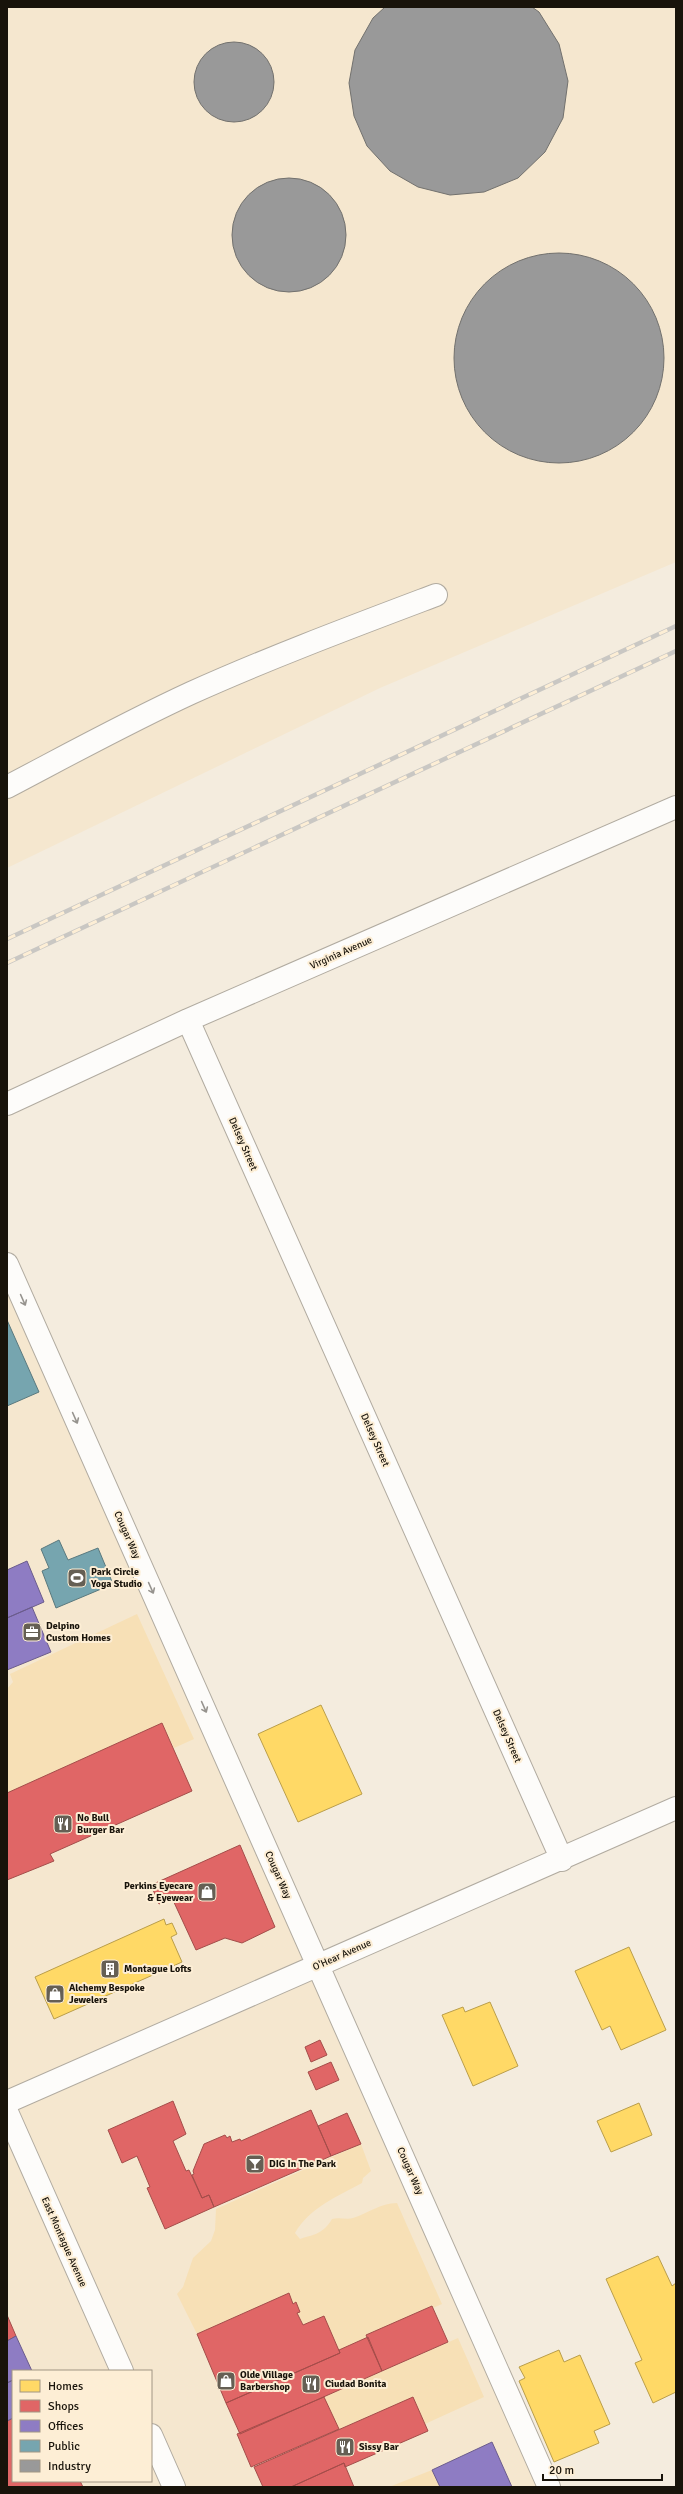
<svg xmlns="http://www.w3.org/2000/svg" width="683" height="2494" font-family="Signika,sans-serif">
  <rect width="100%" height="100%" fill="#f4ecde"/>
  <path fill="#f5e7cf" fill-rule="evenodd" d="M7 7H676V562L380 688 7 868Z
    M7 1264 549 2487H7ZM13 2371H151V2481H13Z"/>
  <path fill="#f7e0b6" d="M137 1614 194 1739 174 1748 162 1723 7 1793V1689L13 1682 10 1674Z
    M361 2144 371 2171 363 2178 362 2183C337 2197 310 2207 295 2233L300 2239C315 2234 323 2234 332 2219 339 2217 347 2220 353 2218 369 2213 380 2203 397 2203L442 2304 433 2308 431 2306 367 2335 368 2337 339 2350 324 2317 303 2325 297 2313 300 2311 296 2303 293 2304 288 2293 197 2334 177 2294 183 2287 193 2258 211 2241 215 2230 216 2209Z
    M458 2338 484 2397 425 2424 413 2397 339 2429 324 2397Z
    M432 2470 440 2487H389Z"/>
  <path fill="#ffd966" stroke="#ba9e4a" d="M321 1705 362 1794 298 1822 258 1734Z
    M164 1919 166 1925 172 1923 177 1934 171 1937 182 1962 54 2019 35 1977Z
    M629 1947 666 2030 621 2050 610 2026 602 2030 575 1971Z
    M490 2002 518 2066 473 2086 442 2015 463 2007 465 2012Z
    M639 2103 652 2135 611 2152 597 2121Z
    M658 2256 672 2286 676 2283V2392L653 2403 635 2363 642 2360 606 2279Z
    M559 2350 564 2362 580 2355 610 2424 594 2431 599 2443 554 2462 519 2381 525 2378 519 2367Z"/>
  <path fill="#e06666" stroke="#a44d4a" d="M162 1723 192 1791 50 1854 54 1861 7 1880V1793Z
    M240 1845 275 1927 242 1943 225 1938 196 1950 172 1898 159 1904 151 1885Z
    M320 2040 327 2055 311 2062 305 2047Z
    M331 2062 339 2080 316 2090 308 2072Z
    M173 2101 186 2134 173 2141 186 2171 189 2170 202 2198 209 2195 214 2207 165 2229 147 2188 150 2187 137 2156 122 2163 108 2130Z
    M311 2110 331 2156 214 2207 209 2195 202 2198 192 2175 194 2174 193 2171 204 2144 225 2135 227 2138 230 2136 232 2142 240 2139 241 2141Z
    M347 2113 361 2144 331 2156 318 2126Z
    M289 2293 293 2304 296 2302 300 2312 297 2313 303 2325 324 2316 340 2353 226 2403 197 2334Z
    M432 2306 448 2342 382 2371 366 2335Z
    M7 2315 16 2336 7 2341Z
    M368 2337 382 2371 240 2434 226 2403 340 2353 339 2350Z
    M324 2397 339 2429 251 2467 237 2434Z
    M413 2397 428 2431 345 2467 344 2463 291 2487H263L254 2467Z
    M13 2418V2481H80L83 2487H7V2421Z
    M344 2463 354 2487H291Z"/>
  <path fill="#8e7cc3" stroke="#6b5c8c" d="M27 1561 44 1602 7 1618V1570Z
    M32 1607 51 1652 7 1670V1618Z
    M16 2336 32 2371H13V2380L7 2383V2341Z
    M13 2380V2418L7 2421V2383Z
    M492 2442 512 2487H440L432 2470Z"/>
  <path fill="#76a5af" stroke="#5a797e" d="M7 1320 39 1392 7 1406Z
    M59 1540 68 1560 98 1548 113 1584 56 1608 42 1571 49 1568 41 1549Z"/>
  <path fill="#999" stroke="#72716e" d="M385 7H532L539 12 559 44 568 81 563 118 545 152 518 178 484 192 450 195 418 187 390 171 367 146 354 116 349 83 355 50 373 18Z
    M194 82a40 40 0 1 1 80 0a40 40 0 1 1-80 0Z
    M232 235a57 57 0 1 1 114 0a57 57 0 1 1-114 0Z
    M454 358a105 105 0 1 1 210 0a105 105 0 1 1-210 0Z"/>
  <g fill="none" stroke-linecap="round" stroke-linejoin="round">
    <defs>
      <path id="minor" d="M7 787C68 755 128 722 191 693 271 657 354 626 436 595
        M188 1020 562 1860
        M7 1104 188 1020 676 807
        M7 1264 549 2487
        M7 2102 676 1808
        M7 2112 122 2371
        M151 2435 174 2487"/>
    </defs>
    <use href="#minor" stroke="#b1aba0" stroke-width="24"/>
    <use href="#minor" stroke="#fdfcfa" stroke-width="22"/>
    <defs>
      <path id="rail" d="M7 939 676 626
        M7 963 676 651"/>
    </defs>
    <use href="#rail" stroke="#c9c7c3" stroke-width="4.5"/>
    <use href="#rail" stroke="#fdeed5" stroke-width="3" stroke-dasharray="9" stroke-linecap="butt"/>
  </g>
  <defs><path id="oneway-shaft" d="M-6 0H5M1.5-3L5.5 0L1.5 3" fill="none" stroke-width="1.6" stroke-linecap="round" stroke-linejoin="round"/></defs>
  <g stroke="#96938e">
    <use href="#oneway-shaft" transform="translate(23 1300) rotate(66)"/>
    <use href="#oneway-shaft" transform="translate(75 1418) rotate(66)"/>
    <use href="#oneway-shaft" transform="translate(151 1588) rotate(66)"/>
    <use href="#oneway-shaft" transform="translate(204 1707) rotate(66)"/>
  </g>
  <defs>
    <symbol id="stadium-square" viewBox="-11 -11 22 22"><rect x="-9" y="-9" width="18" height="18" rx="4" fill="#655f54" stroke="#fdeed5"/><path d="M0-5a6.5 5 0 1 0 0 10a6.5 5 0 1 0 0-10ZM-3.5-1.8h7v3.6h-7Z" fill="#fff"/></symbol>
    <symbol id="office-square" viewBox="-11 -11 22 22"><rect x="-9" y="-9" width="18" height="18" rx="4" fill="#655f54" stroke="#fdeed5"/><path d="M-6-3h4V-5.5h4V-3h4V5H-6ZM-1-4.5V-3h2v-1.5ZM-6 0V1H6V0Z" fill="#fff"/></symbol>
    <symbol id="restaurant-square" viewBox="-11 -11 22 22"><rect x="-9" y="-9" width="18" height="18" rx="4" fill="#655f54" stroke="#fdeed5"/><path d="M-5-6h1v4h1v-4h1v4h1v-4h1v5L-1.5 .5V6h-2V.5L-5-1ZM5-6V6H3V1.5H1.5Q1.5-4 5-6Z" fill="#fff"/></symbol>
    <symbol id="shop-square" viewBox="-11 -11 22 22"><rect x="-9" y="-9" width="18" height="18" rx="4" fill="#655f54" stroke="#fdeed5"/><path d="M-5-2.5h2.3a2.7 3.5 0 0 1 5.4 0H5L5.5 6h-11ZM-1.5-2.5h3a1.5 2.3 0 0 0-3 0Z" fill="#fff"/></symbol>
    <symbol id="building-square" viewBox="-11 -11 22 22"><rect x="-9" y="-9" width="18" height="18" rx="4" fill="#655f54" stroke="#fdeed5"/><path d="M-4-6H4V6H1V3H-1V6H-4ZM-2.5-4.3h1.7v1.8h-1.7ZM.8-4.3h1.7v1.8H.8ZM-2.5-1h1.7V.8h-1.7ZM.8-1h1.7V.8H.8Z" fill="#fff"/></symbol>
    <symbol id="bar-square" viewBox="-11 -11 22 22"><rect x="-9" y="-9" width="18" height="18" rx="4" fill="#655f54" stroke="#fdeed5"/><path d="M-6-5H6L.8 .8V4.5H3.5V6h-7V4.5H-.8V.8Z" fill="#fff"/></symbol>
  </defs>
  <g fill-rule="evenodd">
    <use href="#stadium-square" x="66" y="1567" width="22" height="22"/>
    <use href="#office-square" x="21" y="1621" width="22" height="22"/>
    <use href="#restaurant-square" x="52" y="1813" width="22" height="22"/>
    <use href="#shop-square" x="196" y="1881" width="22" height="22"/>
    <use href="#building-square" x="99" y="1958" width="22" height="22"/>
    <use href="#shop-square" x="44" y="1983" width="22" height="22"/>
    <use href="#bar-square" x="244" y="2153" width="22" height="22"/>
    <use href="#shop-square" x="215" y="2370" width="22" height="22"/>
    <use href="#restaurant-square" x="300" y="2373" width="22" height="22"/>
    <use href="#restaurant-square" x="334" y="2436" width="22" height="22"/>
  </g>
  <g text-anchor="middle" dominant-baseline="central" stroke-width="4" stroke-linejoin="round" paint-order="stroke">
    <g font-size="10" fill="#18130a" stroke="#fdeed5">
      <text transform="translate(341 953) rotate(-24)">Virginia Avenue</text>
      <text transform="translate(243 1144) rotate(66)">Delsey Street</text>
      <text transform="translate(375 1440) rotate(66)">Delsey Street</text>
      <text transform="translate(127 1535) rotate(66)">Cougar Way</text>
      <text transform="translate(507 1736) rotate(66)">Delsey Street</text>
      <text transform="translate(278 1875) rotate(66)">Cougar Way</text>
      <text transform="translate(342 1955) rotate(-24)">O'Hear Avenue</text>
      <text transform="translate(410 2171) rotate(66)">Cougar Way</text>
      <text transform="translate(64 2242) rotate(66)">East Montague Avenue</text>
    </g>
    <g font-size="10" font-weight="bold" fill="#18130a" stroke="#fdeed5" text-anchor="start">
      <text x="91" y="1572">Park Circle<tspan x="91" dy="12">Yoga Studio</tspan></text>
      <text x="46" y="1626">Delpino<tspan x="46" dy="12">Custom Homes</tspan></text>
      <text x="77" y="1818">No Bull<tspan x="77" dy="12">Burger Bar</tspan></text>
      <text x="193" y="1886" text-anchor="end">Perkins Eyecare<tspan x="193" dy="12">&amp; Eyewear</tspan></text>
      <text x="124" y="1969">Montague Lofts</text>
      <text x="69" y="1988">Alchemy Bespoke<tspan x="69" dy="12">Jewelers</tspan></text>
      <text x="269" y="2164">DIG In The Park</text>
      <text x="240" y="2375">Olde Village<tspan x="240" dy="12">Barbershop</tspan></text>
      <text x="325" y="2384">Ciudad Bonita</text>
      <text x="359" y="2447">Sissy Bar</text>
    </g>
  </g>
  <rect width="683" height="2494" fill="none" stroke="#18130a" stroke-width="16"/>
  <rect x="12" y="2370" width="140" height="112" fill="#fdeed5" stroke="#a19684"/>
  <rect x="20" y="2380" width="20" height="12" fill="#ffd966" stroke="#a19684"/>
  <text x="48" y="2390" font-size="12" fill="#18130a">Homes</text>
  <rect x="20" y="2400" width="20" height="12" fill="#e06666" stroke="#a19684"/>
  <text x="48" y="2410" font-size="12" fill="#18130a">Shops</text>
  <rect x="20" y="2420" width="20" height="12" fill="#8e7cc3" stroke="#a19684"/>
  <text x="48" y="2430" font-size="12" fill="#18130a">Offices</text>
  <rect x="20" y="2440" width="20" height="12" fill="#76a5af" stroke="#a19684"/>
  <text x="48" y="2450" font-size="12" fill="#18130a">Public</text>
  <rect x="20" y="2460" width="20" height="12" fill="#999999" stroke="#a19684"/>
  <text x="48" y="2470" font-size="12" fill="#18130a">Industry</text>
  <path d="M543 2474v6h119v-6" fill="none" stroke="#18130a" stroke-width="2"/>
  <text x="549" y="2474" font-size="12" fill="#18130a" stroke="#fdeed5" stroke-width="3" paint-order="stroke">20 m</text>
</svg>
